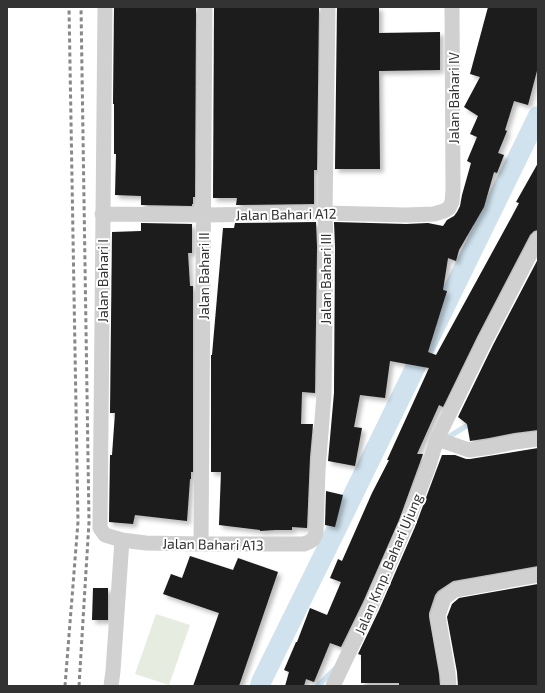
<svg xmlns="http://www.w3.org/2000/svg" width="545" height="693" font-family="'Exo 2',sans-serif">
  <defs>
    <filter id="shadow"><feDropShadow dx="3.5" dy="3.5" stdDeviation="2" flood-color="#0004"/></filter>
  </defs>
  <rect width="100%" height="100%" fill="#fff"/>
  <path fill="#e6ecdf" d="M156 614 190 625 169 685 135 674Z"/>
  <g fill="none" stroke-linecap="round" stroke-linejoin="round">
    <path stroke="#cfe2ee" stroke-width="5.5" d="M445 439 473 422
      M318 686 335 669"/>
    <path stroke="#cfe2ee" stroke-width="20" d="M260 686 261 682 334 534 538 116"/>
  </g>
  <path fill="#1a1a1a" filter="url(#shadow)" d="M114 7H196L195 197H193V204H192V206L141 205V196L115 195 116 154H114V104H113Z
    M214 7H319L317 170H314V204L236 205 237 198H213Z
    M337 7H379V33L440 32V70L379 71 380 169H335Z
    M488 7H538V67L528 105 514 101 505 130 507 131 498 153 504 155 497 173 494 172 484 207 459 250 456 261 448 258 443 290 447 291 428 352 436 355 511 218 519 203 516 202 538 163V230L534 231 530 235 477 337 443 407 439 405 417 454H423L399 520 363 602 341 647 330 643 314 682 306 679 304 686H285L289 672 284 670 296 642H297L310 608 327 615 341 582 330 578 338 559 342 561 372 493 389 460H387L429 368 390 361 385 398 360 395 354 427 362 428 355 466 328 461 334 393 335 247 334 222 406 224 428 223 443 226 447 220 454 216 457 212 460 206 462 195 471 163 467 161 477 137 470 134 478 116 464 107 480 77 470 74Z
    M316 222 317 247 315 393 302 392 301 424H313L310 457 307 528 292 527V530H275L260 531V530L219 525 221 472H211V355H212L223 228H234L235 223Z
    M141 223 192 224V253H188L190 286H193V472H191V479H190L187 521 135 515 133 524 109 522 110 455H112L115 413H110L112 232 141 231Z
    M538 259V430L514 433 489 438 470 441 467 424 458 417 493 345Z
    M538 448V566L453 581 438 591 435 595 429 613V617L439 674 440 686H399V683H361V655L358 654 379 610 415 527 442 455H455L466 459H470Z
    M326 491 343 495 335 527 325 525Z
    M190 556 233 570 238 558 278 572 239 686H193L219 613 163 594 171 574 182 578Z
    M538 584V686H458L457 672 447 617 452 604 459 598Z
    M93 588H108V620H92Z"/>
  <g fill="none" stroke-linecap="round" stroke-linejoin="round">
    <path stroke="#d0d0d0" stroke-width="15" d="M105 7 100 528 105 535 122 540 146 543 201 544H304C311 541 314 541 316 532L318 470 324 395 326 247 325 213 328 7
      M102 214 203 215 325 213 406 215 434 214 444 211 449 208 452 202 453 190 452 7
      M437 439 469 450 491 447 515 442 538 439
      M201 544 205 7
      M111 686 113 671 122 540
      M333 686 371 606 407 523 428 468 437 439 485 341 538 239
      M449 686 448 673 438 616 444 598 455 590 538 575"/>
    <path stroke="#888" stroke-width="3" stroke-dasharray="4 3" stroke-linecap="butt" d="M65 686 78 522 69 7
      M79 686 89 522 81 7"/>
  </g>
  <g text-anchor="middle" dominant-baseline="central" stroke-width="4" stroke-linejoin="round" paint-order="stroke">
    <g font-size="14" fill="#333" stroke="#fff">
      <text transform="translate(453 98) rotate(-90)">Jalan Bahari IV</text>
      <text transform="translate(286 214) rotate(-1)">Jalan Bahari A12</text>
      <text transform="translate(203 276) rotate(-90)">Jalan Bahari II</text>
      <text transform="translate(325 279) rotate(-90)">Jalan Bahari III</text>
      <text transform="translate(102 281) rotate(-90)">Jalan Bahari I</text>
      <text transform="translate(213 544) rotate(1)">Jalan Bahari A13</text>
      <text transform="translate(388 564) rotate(-67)">Jalan Kmp. Bahari Ujung</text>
    </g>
  </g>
  <rect width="545" height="693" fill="none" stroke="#333333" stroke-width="16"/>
</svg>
